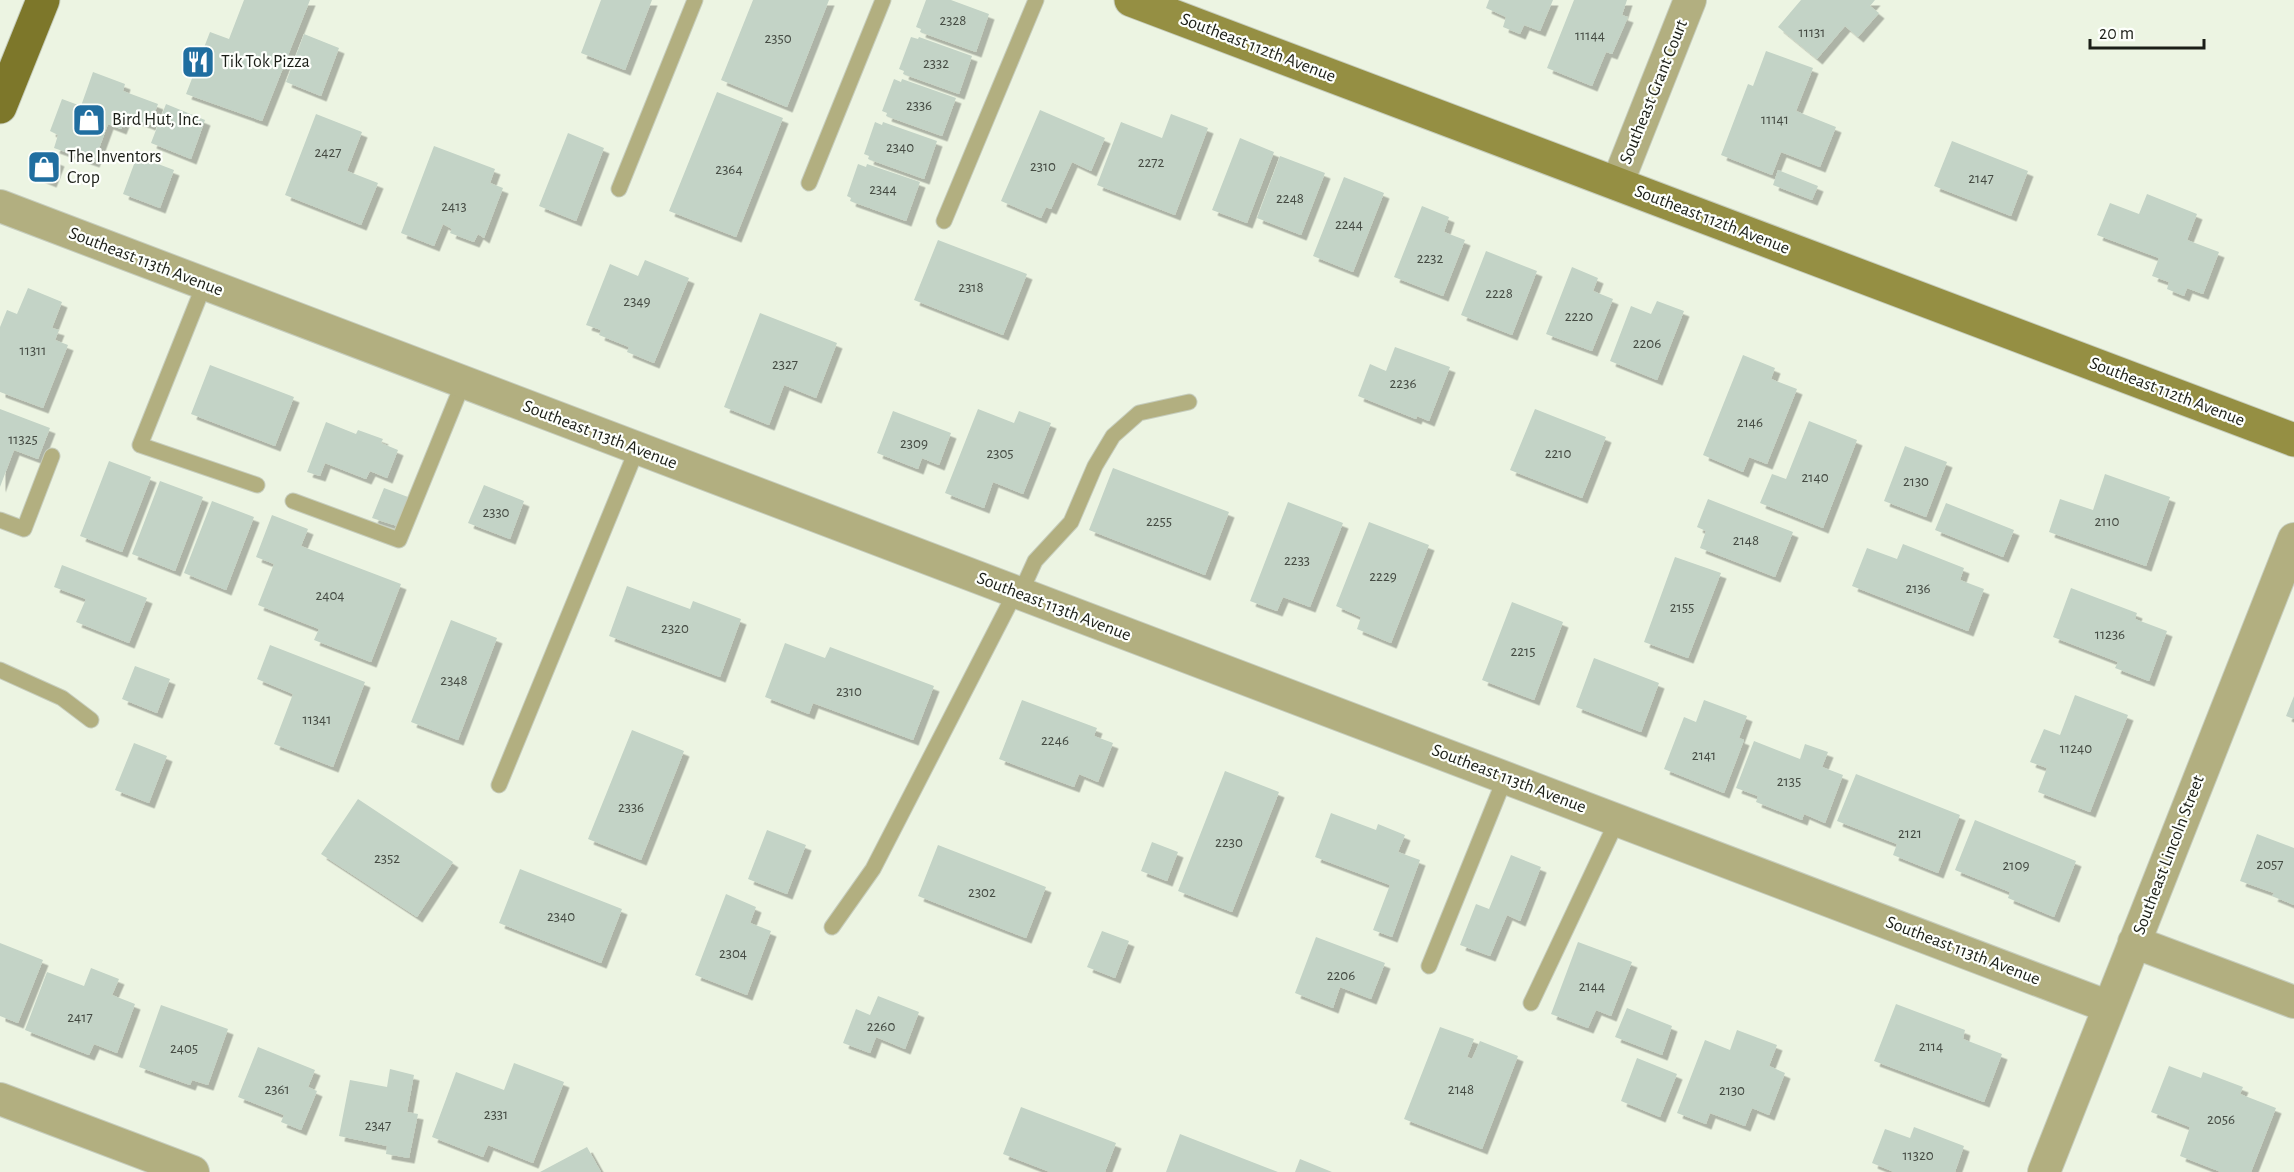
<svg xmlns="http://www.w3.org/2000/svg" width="2294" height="1172" font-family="'Alegreya Sans',sans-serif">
  <defs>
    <filter id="shadow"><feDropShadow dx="5.5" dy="5.5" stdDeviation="0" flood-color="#0004"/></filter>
  </defs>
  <rect width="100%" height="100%" fill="#ecf4e2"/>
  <path fill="#c3d3c6" filter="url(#shadow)" d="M244 0H310L262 121 186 94 210 32 229 39Z
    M601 0H652L625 70 581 53Z
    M753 0H829L787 107 721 80Z
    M926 0H951L989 14 976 52 920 32 921 29 916 27Z
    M1489 0H1553L1540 31 1524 25 1520 34 1503 27 1506 17 1486 8Z
    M1574 0H1627L1622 15 1628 17 1612 54 1606 52 1592 86 1547 68Z
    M1801 0H1875L1870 6 1879 13 1858 37 1845 26 1817 59 1778 27Z
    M304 34 339 48 321 96 286 82Z
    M911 37 918 39 919 37 972 56 959 94 903 74 904 71 899 69Z
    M1766 51 1813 68 1796 111 1836 127 1820 167 1781 152 1772 175 1721 155 1748 84 1753 86Z
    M93 72 125 84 123 91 158 104 150 125 126 116 121 129 108 124 94 162 54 148 58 135 50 131 62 99 81 106Z
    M894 79 901 82 902 79 956 98 942 136 886 116 887 113 882 111Z
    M717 92 783 118 736 237 669 211Z
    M166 104 205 120 191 159 151 143Z
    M1040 110 1105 138 1091 171 1072 162 1051 209 1046 207 1041 218 1001 201Z
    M316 114 362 132 347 171 378 183 361 225 285 195Z
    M1171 114 1208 128 1175 215 1097 185 1121 122 1162 138Z
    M875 122 882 125 883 122 937 141 924 179 868 159 869 156 864 154Z
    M568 133 604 148 576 221 539 206Z
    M1240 138 1274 152 1247 223 1212 210Z
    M1952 141 2028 171 2011 216 1934 186Z
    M434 146 495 169 490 183 503 188 484 238 478 234 474 242 450 233 452 229 443 224 434 246 401 233Z
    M37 152 59 161 51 182 29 173Z
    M137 156 174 170 160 208 123 194Z
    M1280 156 1325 173 1301 235 1257 218Z
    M858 164 866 167 867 164 920 182 906 221 850 201 851 198 847 196Z
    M1778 170 1818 186 1812 200 1773 185Z
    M1344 177 1384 193 1353 272 1313 256Z
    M2147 194 2197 214 2187 240 2219 252 2203 294 2187 288 2184 296 2167 289 2169 282 2152 276 2159 258 2097 235 2110 203 2139 214Z
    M1422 206 1449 217 1444 232 1465 240 1443 296 1394 277Z
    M938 240 1027 274 1003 335 914 300Z
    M1486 251 1537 271 1512 335 1461 315Z
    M645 260 689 278 654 363 627 352 629 347 599 335 601 330 586 325 610 264 638 276Z
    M1572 267 1598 278 1593 291 1613 299 1592 351 1546 334Z
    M28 288 62 302 52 328 59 330 55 340 68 345 43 408 0 392V327L7 310 17 314Z
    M1657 301 1684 311 1657 380 1610 361 1631 306 1651 314Z
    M760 313 837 343 816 398 784 385 769 425 724 407Z
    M1395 347 1450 367 1429 421 1417 416 1416 419 1358 396 1370 364 1386 371Z
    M1743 355 1775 368 1771 379 1797 389 1767 464 1749 457 1743 472 1703 455Z
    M210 365 294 397 275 446 191 414Z
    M0 409 50 428 38 459 14 450 0 487Z
    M978 409 1014 423 1019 411 1051 423 1023 494 993 482 984 508 945 493Z
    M1535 409 1606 437 1582 498 1510 470Z
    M893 411 951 433 939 465 922 458 918 469 877 453Z
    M1809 421 1857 440 1823 528 1760 503 1772 474 1786 479Z
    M326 422 356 434 358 430 383 439 381 443 398 450 387 478 370 471 366 479 325 463 320 476 307 472Z
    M1905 446 1947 462 1926 517 1884 501Z
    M109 461 151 477 122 552 80 536Z
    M1113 468 1229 512 1205 575 1089 530Z
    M2105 474 2170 497 2146 566 2049 532 2060 499 2093 510Z
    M160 481 203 497 175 571 132 554Z
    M484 485 524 501 510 539 468 523Z
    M384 488 408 497 397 526 372 518Z
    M1708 499 1793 532 1775 577 1700 548 1706 531 1697 527Z
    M212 501 254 517 226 590 184 573Z
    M1288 502 1343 523 1310 607 1283 597 1277 611 1250 601Z
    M1946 503 2014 530 2003 557 1935 530Z
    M272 515 308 529 301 546 401 584 371 662 314 640 319 629 258 605 274 564 256 557Z
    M1369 522 1429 545 1391 643 1357 629 1361 617 1336 606Z
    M1903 544 1964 568 1960 580 1984 589 1968 631 1852 586 1867 548 1897 559Z
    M1675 557 1721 573 1688 658 1644 642Z
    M62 565 147 598 129 643 76 622 86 599 54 587Z
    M627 586 690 609 693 601 741 619 720 677 609 636Z
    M2071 588 2137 613 2135 619 2167 631 2149 681 2115 668 2118 662 2053 637Z
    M1512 602 1563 622 1534 700 1482 680Z
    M451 620 497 638 458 740 411 722Z
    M785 643 825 658 830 647 934 686 913 740 813 703 809 714 765 697Z
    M270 645 365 682 333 767 274 744 293 694 257 679Z
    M1594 658 1659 683 1641 732 1576 707Z
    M135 666 170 679 157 713 122 699Z
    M2075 695 2128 715 2090 812 2038 792 2047 768 2030 762 2044 729 2060 735Z
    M2294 696V719L2286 716Z
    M1022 700 1097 728 1094 736 1113 743 1098 782 1079 774 1074 787 999 759Z
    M1704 700 1747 716 1739 738 1744 740 1724 793 1664 769 1684 717 1696 722Z
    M632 730 684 751 641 860 588 839Z
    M1754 741 1800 759 1805 744 1828 752 1822 767 1843 775 1825 823 1804 814 1802 820 1756 802 1758 796 1736 788Z
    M134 743 167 756 149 803 115 790Z
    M1225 771 1279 792 1232 912 1178 891Z
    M1856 774 1960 815 1938 873 1893 855 1897 844 1837 821Z
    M358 799 453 862 417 917 321 854Z
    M1331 813 1376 830 1378 824 1405 835 1398 852 1420 860 1392 937 1373 930 1390 885 1315 857Z
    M1975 820 2076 861 2054 917 2008 898 2010 892 1955 870Z
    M767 830 806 845 787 894 748 879Z
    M2257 834 2294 848V905L2272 896 2274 893 2240 881Z
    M1152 842 1178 852 1167 881 1141 871Z
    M938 845 1046 887 1026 938 918 896Z
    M1511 855 1541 867 1520 921 1507 915 1490 956 1460 945 1476 904 1489 909Z
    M520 869 622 909 601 963 499 923Z
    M726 894 756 907 750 923 771 931 747 995 695 975Z
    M1102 931 1129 941 1115 978 1087 967Z
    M1316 937 1385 963 1371 999 1340 987 1333 1008 1295 993Z
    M1578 942 1632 962 1611 1016 1596 1010 1588 1028 1551 1014Z
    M0 943 43 960 18 1023 0 1016Z
    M91 968 119 979 112 995 135 1004 117 1053 94 1044 89 1055 25 1030 47 972 84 986Z
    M878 996 919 1012 905 1049 876 1037 870 1053 843 1043 856 1009 870 1015Z
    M1896 1004 1965 1030 1963 1039 2002 1054 1984 1102 1874 1061Z
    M161 1005 228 1029 208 1085 192 1080 190 1085 139 1067Z
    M1627 1008 1672 1026 1662 1055 1615 1037Z
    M1440 1027 1474 1039 1467 1057 1472 1059 1480 1041 1518 1056 1482 1149 1404 1119Z
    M1737 1030 1777 1045 1769 1066 1785 1073 1769 1115 1752 1108 1745 1126 1710 1113 1706 1124 1677 1113 1705 1040 1730 1050Z
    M258 1047 315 1070 308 1087 317 1091 301 1130 281 1122 284 1115 238 1097Z
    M1637 1058 1677 1074 1660 1117 1621 1101Z
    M514 1063 564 1082 533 1163 488 1145 483 1157 432 1137 456 1072 504 1090Z
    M2169 1066 2201 1078 2203 1072 2243 1087 2240 1094 2276 1108 2251 1172H2221L2180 1156 2190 1127 2151 1112Z
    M390 1069 414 1075 407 1112 418 1114 409 1158 386 1154 387 1146 339 1136 350 1080 387 1087Z
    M1021 1107 1116 1143 1105 1172H1050L1003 1154Z
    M1914 1127 1964 1146 1955 1172H1894L1872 1163 1885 1129 1910 1138Z
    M1180 1134 1278 1172H1166Z
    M587 1147 601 1172H540Z
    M1300 1159 1332 1172H1295Z"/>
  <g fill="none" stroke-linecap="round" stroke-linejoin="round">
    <defs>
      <path id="lane" d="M809 183 883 0
        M619 189 695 0
        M944 221 1036 0
        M204 285 140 445 257 485
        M293 501 399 540 463 383
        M0 520 24 529 52 456
        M1020 594 1035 561 1071 522 1095 466 1113 436 1139 413 1189 402
        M0 670 62 698 91 720
        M499 785 637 449
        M832 927 873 869 1015 593
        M1429 966 1505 778
        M1531 1003 1617 821"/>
      <path id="street" d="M1617 184 1690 0
        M0 206 2109 1007
        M2134 942 2294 1002
        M0 1099 193 1172
        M2044 1172 2294 539"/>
      <path id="secondary" d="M1131 0 2294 440"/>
      <path id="primary" d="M0 107 43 0"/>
    </defs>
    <use href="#lane" stroke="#c6cdbd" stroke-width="17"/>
    <use href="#street" stroke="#c6cdbd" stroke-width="34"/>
    <use href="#secondary" stroke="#c6cdbd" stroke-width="35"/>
    <use href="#primary" stroke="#c6cdbd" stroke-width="35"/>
    <use href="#lane" stroke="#b2af80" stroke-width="15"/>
    <use href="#street" stroke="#b2af80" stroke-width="32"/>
    <use href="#secondary" stroke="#958f43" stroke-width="33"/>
    <use href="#primary" stroke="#7d772a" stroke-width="33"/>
  </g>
  <defs>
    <symbol id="restaurant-square" viewBox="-11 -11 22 22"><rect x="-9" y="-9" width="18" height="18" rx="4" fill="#206ea0" stroke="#fdfffb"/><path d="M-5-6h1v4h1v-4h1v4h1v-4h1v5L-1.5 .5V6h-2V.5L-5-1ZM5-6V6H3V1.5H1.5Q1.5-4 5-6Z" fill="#fff"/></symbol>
    <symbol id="shop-square" viewBox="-11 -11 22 22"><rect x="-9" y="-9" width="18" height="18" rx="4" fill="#206ea0" stroke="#fdfffb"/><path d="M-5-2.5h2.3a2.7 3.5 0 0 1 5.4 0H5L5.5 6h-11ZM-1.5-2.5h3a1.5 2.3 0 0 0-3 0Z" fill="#fff"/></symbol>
  </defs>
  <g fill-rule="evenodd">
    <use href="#restaurant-square" x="179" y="43" width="38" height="38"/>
    <use href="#shop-square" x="70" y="101" width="38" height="38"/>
    <use href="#shop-square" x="25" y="148" width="38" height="38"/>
  </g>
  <g text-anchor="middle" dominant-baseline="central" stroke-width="4.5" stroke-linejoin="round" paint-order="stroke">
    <g font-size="15" fill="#454b43">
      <text x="953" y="20">2328</text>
      <text x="1812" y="32">11131</text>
      <text x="1590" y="35">11144</text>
      <text x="778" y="38">2350</text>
      <text x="936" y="63">2332</text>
      <text x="919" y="105">2336</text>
      <text x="1775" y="119">11141</text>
      <text x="900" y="147">2340</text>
      <text x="328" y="152">2427</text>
      <text x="1151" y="162">2272</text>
      <text x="1043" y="166">2310</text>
      <text x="729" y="169">2364</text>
      <text x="1981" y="178">2147</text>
      <text x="883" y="189">2344</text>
      <text x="1290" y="198">2248</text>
      <text x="454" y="206">2413</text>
      <text x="1349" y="224">2244</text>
      <text x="1430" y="258">2232</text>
      <text x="971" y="287">2318</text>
      <text x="1499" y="293">2228</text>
      <text x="637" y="301">2349</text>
      <text x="1579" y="316">2220</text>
      <text x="1647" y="343">2206</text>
      <text x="33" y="350">11311</text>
      <text x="785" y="364">2327</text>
      <text x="1403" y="383">2236</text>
      <text x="1750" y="422">2146</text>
      <text x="23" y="439">11325</text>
      <text x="914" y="443">2309</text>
      <text x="1000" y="453">2305</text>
      <text x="1558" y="453">2210</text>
      <text x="1815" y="477">2140</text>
      <text x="1916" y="481">2130</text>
      <text x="496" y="512">2330</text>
      <text x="1159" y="521">2255</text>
      <text x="2107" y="521">2110</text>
      <text x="1746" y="540">2148</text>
      <text x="1297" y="560">2233</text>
      <text x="1383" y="576">2229</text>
      <text x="1918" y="588">2136</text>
      <text x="330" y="595">2404</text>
      <text x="1682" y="607">2155</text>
      <text x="675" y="628">2320</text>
      <text x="2110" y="634">11236</text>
      <text x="1523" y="651">2215</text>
      <text x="454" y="680">2348</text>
      <text x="849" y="691">2310</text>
      <text x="317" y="719">11341</text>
      <text x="1055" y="740">2246</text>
      <text x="2076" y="748">11240</text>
      <text x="1704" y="755">2141</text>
      <text x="1789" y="781">2135</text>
      <text x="631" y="807">2336</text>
      <text x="1910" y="833">2121</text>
      <text x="1229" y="842">2230</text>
      <text x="387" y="858">2352</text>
      <text x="2270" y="864">2057</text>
      <text x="2016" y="865">2109</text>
      <text x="982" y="892">2302</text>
      <text x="561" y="916">2340</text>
      <text x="733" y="953">2304</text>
      <text x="1341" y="975">2206</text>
      <text x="1592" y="986">2144</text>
      <text x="80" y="1017">2417</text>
      <text x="881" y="1026">2260</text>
      <text x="1931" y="1046">2114</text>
      <text x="184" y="1048">2405</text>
      <text x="277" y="1089">2361</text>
      <text x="1461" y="1089">2148</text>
      <text x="1732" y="1090">2130</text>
      <text x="496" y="1114">2331</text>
      <text x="2221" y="1119">2056</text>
      <text x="378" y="1125">2347</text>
      <text x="1918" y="1155">11320</text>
    </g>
    <g font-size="18" fill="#1b1e17" stroke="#fdfffb">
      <text transform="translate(1258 48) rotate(21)">Southeast 112th Avenue</text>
      <text transform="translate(1654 92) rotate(-68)">Southeast Grant Court</text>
      <text transform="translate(1712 220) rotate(21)">Southeast 112th Avenue</text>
      <text transform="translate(146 262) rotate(21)">Southeast 113th Avenue</text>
      <text transform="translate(2167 392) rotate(21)">Southeast 112th Avenue</text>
      <text transform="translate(600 435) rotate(21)">Southeast 113th Avenue</text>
      <text transform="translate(1054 607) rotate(21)">Southeast 113th Avenue</text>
      <text transform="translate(1509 779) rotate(21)">Southeast 113th Avenue</text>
      <text transform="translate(2169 855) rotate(-69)">Southeast Lincoln Street</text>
      <text transform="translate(1963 951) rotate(21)">Southeast 113th Avenue</text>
    </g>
    <g font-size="18" fill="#1b1e17" stroke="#fdfffb" text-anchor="start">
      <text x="221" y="62">Tik Tok Pizza</text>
      <text x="112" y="120">Bird Hut, Inc.</text>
      <text x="67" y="157">The Inventors<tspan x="67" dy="21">Crop</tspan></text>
    </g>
  </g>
  <path d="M2090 39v9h114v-9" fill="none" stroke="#1b1e17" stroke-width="3"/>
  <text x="2099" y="39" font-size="18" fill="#1b1e17" stroke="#fdfffb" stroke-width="4.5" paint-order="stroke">20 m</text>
</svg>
